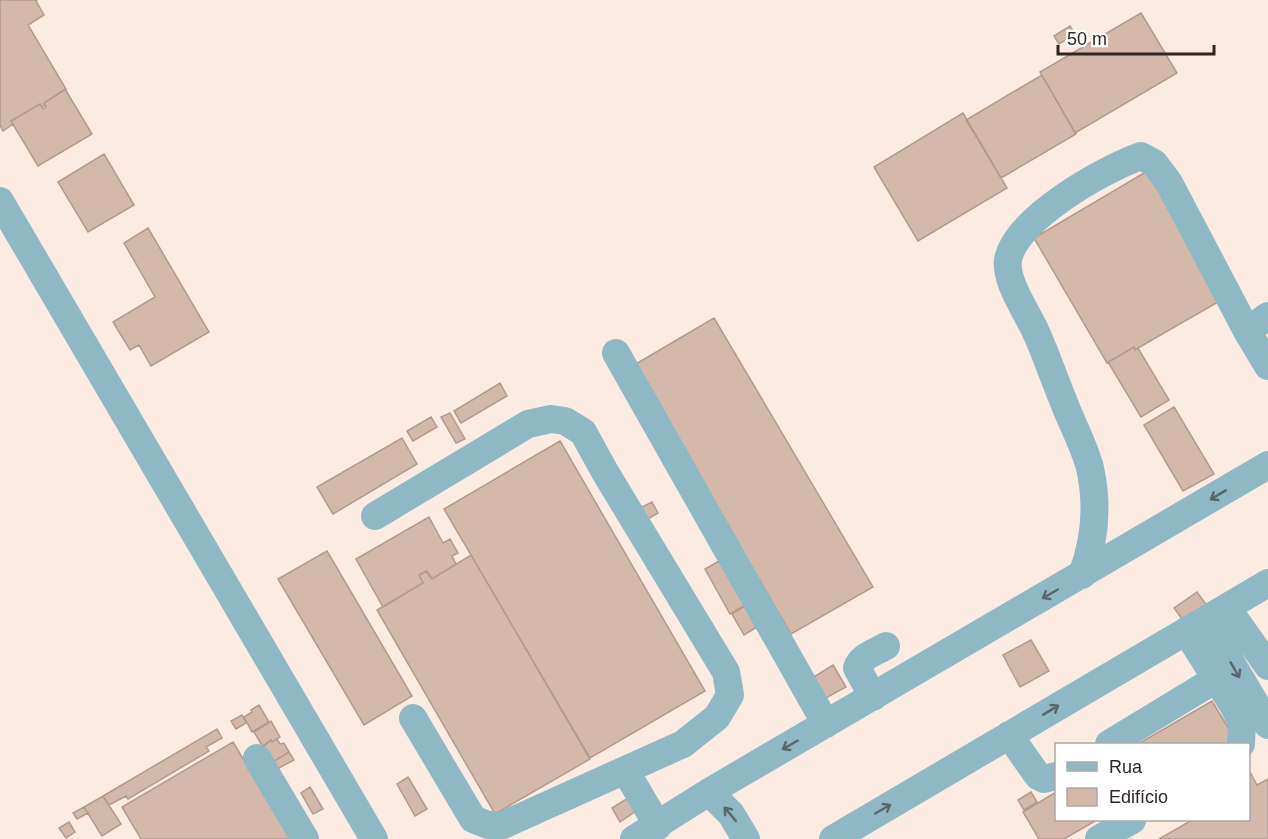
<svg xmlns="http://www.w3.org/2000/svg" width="1268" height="839" font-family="Helvetica,sans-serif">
  <rect width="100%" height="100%" fill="#fcebe3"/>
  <path fill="#d4b9ab" stroke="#b2998c" stroke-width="1.5" d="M0 0H37L36 1 44 15 28 25 66 89 44 103 45 105 42 107 40 104 11 121 13 124 3 131 0 125Z
    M1141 13 1177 73 1075 133 1040 72Z
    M1070 26 1075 34 1059 44 1054 36Z
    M1070 26 1075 34 1059 44 1054 36Z
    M1042 75 1076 134 1001 178 966 120Z
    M65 89 92 134 38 166 11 121 40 104 43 109 46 107 44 103Z
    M963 113 1007 188 918 241 874 167Z
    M104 154 134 205 88 232 58 182Z
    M1149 170 1225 298 1138 348 1135 350 1134 347 1107 363 1034 238Z
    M148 228 209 332 151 366 139 345 130 350 113 322 155 297 124 243Z
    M714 318 873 587 791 634 634 365Z
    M1134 347 1135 350 1138 348 1169 400 1141 417 1108 362Z
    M500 383 507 396 461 423 454 411Z
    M1174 407 1214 474 1183 491 1144 425Z
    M450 413 465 439 456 443 441 417Z
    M431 417 437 427 413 441 407 431Z
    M402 438 417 464 333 514 317 487Z
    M560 441 705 691 590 758 444 509Z
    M652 502 658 513 643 522 636 510Z
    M429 517 443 543 450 539 458 553 452 556 456 564 432 579 426 571 419 575 423 583 383 607 356 559Z
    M327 551 412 696 364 725 278 579Z
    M471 555 590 759 495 814 377 610 423 583 419 575 427 571 432 579Z
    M719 561 745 605 730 614 705 569Z
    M1197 592 1210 610 1187 626 1174 608Z
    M745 606 757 627 744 635 732 614Z
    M1031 640 1049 671 1020 687 1003 655Z
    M1031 640 1049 671 1020 687 1003 655Z
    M833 665 846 687 824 699 812 678Z
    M1212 701 1235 739 1225 744H1138Z
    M1212 701 1235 739 1225 744H1138Z
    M259 705 269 722 252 732 244 717 252 712 251 710Z
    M242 715 246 723 236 729 231 721Z
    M271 721 280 737 272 742 271 740 263 747 254 732Z
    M217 729 222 738 206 747 209 751 128 799 126 796 109 805 103 796Z
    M277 739 280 744 284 743 289 752 273 762 263 746 271 740 272 742Z
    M233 742 291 839H141L122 807Z
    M289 752 294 760 275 770 271 763Z
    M1250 772 1257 785 1268 779V839H1159L1192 820H1248Z
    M1250 772 1257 785 1268 779V839H1159L1192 820H1248Z
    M408 777 427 809 415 816 397 784Z
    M310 787 323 809 313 814 301 793Z
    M1031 792 1037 802 1024 810 1018 800Z
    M1031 792 1037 802 1024 810 1018 800Z
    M1056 792V820H1097L1064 839H1039L1023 812Z
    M1056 792V820H1097L1064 839H1039L1023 812Z
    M103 796 121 824 102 836 84 807Z
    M628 798 636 811 620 822 612 808Z
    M84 807 88 813 77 819 73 813Z
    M84 807 88 813 77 819 73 813Z
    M69 822 75 832 66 838 59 828Z"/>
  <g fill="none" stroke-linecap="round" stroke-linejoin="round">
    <path stroke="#8fb8c5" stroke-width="28" d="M0 201 374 839
      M1247 331 1268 316
      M616 353 826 724
      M375 516 528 424 551 419 565 421 583 432 605 472 726 672 730 695 717 717 683 744 503 825H488L473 819 413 718
      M1082 575C1095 541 1098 504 1090 468 1084 445 1071 422 1063 400 1053 376 1045 351 1034 328 1025 310 1005 280 1008 260 1015 219 1104 169 1141 156L1154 163 1169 183 1247 331 1268 366
      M1227 608 1268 666
      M1206 620 1268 725
      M1186 631 1233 705 1242 723 1241 744
      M873 697 857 668C861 656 876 652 886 646
      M1009 735 1038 776 1044 779 1056 776
      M1109 744 1216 679
      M257 758 305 839
      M625 770 658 826
      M709 792 731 814 746 839
      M634 839 709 792 1268 465
      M833 839 1268 583
      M1099 839 1132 820"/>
  </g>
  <defs><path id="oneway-shaft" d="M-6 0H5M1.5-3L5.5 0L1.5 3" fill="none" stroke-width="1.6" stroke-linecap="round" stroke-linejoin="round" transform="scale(1.5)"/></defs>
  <g stroke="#5a676a">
    <use href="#oneway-shaft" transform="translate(1218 495) rotate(149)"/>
    <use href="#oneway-shaft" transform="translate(1050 594) rotate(150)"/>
    <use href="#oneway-shaft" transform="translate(1235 670) rotate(60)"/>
    <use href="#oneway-shaft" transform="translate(1051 710) rotate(-31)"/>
    <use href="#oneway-shaft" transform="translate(790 745) rotate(150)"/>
    <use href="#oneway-shaft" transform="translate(883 809) rotate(-30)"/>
    <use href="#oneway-shaft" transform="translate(730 814) rotate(-130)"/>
  </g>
  <rect x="1055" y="743" width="195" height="78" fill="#ffffff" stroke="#aca8a6" stroke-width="1.5"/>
  <rect x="1067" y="762" width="30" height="9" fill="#8fb8c5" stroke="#aca8a6" stroke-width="1.5"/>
  <text x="1109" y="773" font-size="18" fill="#2f2520">Rua</text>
  <rect x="1067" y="788" width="30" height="18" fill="#d4b9ab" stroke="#aca8a6" stroke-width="1.5"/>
  <text x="1109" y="803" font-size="18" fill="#2f2520">Edifício</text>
  <path d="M1058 45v9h156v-9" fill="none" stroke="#2f2520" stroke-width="3"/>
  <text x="1067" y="45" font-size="18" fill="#2f2520" stroke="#ffffff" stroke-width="4.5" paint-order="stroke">50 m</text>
</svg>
